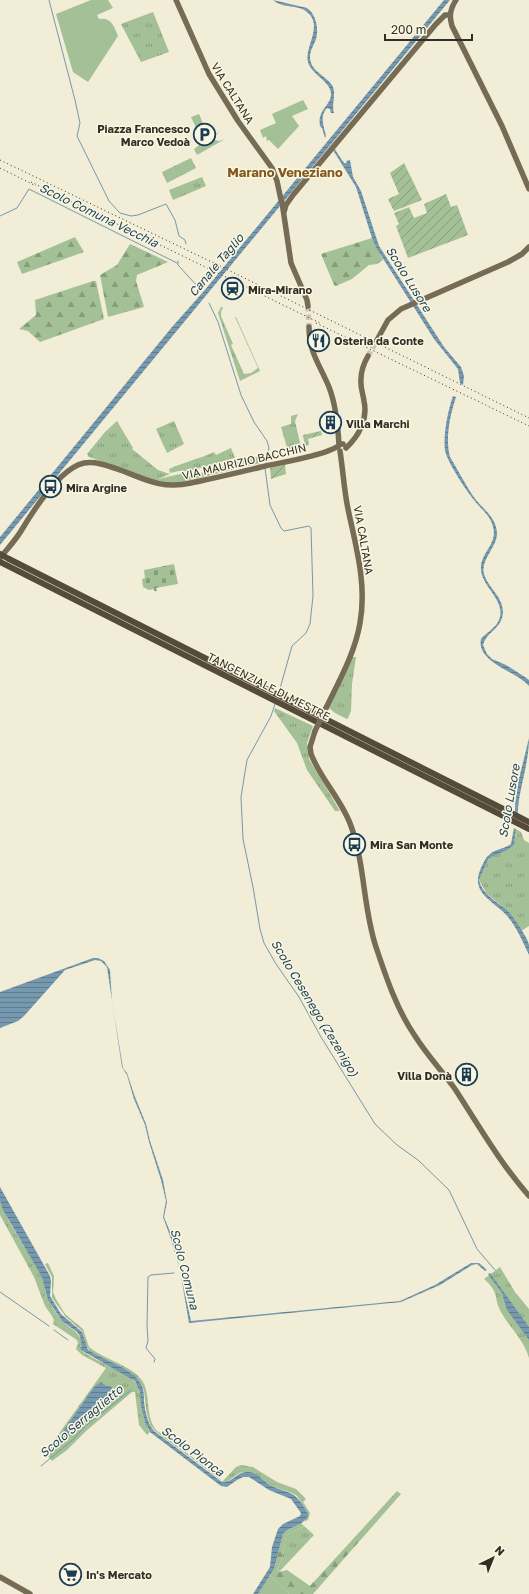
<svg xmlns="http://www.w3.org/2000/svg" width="529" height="1594" font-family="'Golos Text',sans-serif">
  <defs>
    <pattern id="grass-tufts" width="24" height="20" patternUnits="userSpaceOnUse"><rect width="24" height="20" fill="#a4c096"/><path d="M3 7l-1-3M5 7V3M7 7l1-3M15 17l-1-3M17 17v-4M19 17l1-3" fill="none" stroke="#869c7a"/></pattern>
    <pattern id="forest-firs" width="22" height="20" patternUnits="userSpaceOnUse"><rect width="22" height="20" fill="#a4c096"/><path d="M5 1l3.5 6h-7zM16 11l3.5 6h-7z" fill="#869c7a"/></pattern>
    <pattern id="cemetery-stones" width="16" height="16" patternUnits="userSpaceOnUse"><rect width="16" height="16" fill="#a4c096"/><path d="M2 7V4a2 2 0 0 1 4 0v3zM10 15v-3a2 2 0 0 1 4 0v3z" fill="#869c7a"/></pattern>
    <pattern id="garden-furrows" width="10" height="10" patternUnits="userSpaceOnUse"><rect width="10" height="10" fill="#a4c096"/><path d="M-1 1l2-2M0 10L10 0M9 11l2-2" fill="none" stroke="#869c7a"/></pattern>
    <pattern id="water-rules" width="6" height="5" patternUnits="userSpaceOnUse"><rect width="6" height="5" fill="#7599ae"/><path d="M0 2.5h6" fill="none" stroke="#617d8d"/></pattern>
  </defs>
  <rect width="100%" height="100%" fill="#f1edd6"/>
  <path fill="url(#grass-tufts)" d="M153 12 169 52 141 62 121 24Z
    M220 131 215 136V140L219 141 225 139 197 155 194 149Z
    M191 158 196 168 167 183 162 172Z
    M202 177 206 186 173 200 169 190Z
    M221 307H223L221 312V316L233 344 231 345 244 374 251 373 258 368 235 317H236L260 371 240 381 218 313Z
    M298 414 295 421 301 447 296 450 288 451 281 427 291 424V416Z
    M117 421 133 448 132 449 158 470 170 474 158 479 180 474 191 476 254 457H258L260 463 183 482 166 483 151 479 89 457 87 454 105 432Z
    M174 421 184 444 167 453 156 429Z
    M231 448 235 458 189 471H179L170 473 169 469C184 462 199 459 214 452L216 455Z
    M352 657H356L352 684 351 711 348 718 347 719 335 713 329 708Z
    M275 708 313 726 307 743 309 759 340 811H335L307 770 297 743 274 711Z
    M516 829 521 832 524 840 529 843V926L521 931 508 911 487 894 479 880 489 858C505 847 515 855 516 829Z
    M0 1201C10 1229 30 1252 43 1278 46 1284 45 1290 47 1296 49 1304 55 1311 59 1317 67 1329 87 1333 81 1350 95 1362 125 1370 135 1382 145 1395 140 1417 150 1432L147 1435 139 1425 135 1392H132L86 1431 67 1450 52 1461 45 1453 106 1368 82 1355 76 1349 78 1343 77 1340 53 1324 54 1320 52 1316 45 1306 34 1277 0 1215Z
    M48 1263 54 1276 53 1292 56 1299 65 1314 83 1329 89 1347C104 1360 133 1365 143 1382 151 1397 145 1415 156 1430L219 1477 221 1480 154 1430C145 1418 146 1404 144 1391 141 1372 106 1360 90 1352L86 1345 82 1331 66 1317 52 1298V1277L45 1264Z
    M500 1267 515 1292 529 1309V1358C524 1340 510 1328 501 1312 493 1297 500 1293 484 1279Z
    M241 1465 253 1467 277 1482 296 1489 306 1499 303 1502 310 1513 308 1520 301 1523 305 1521 307 1512C304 1507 301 1501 297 1496 289 1490 279 1490 271 1485 263 1481 256 1473 246 1472 239 1471 232 1478 227 1482H222L236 1467Z
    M304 1526 314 1535 279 1572 277 1571 283 1555 286 1536Z"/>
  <path fill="url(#forest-firs)" d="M75 237 84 252 22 274 17 262Z
    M372 238 383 260 377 264 369 265 352 279 336 286 334 285 321 254Z
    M130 244 168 262 137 275 136 281 144 307 108 317 100 275 117 265Z
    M93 281H96L104 319 40 342 28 331 19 329 36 315 35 300Z
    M397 1491 401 1494 313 1594H289L270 1575 274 1569 283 1534 286 1531 301 1523 304 1526 286 1536 283 1555 277 1571 279 1572 287 1570 310 1586Z"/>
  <path fill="url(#cemetery-stones)" d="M174 564 178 584 156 588 157 591H154V589L149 590 143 587 142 579 145 578 144 570Z"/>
  <path fill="#a4c096" d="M91 0H108L113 8 97 15 99 19C111 17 114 26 118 36L88 82 73 72 56 14Z
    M303 100 308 109 292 116 299 126 278 149 269 140 267 141 266 136 263 138 260 130 276 123 272 114Z
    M199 114 204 126 197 130 191 117Z
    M270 1575 289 1594H258Z"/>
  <path fill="url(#garden-furrows)" d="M404 163 422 200 394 211 388 199 399 194 390 173Z
    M446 194 451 207 457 205 468 235 408 258 396 226 399 224 394 213 409 207 414 218 427 213 424 204Z
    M321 431 322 435 308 439 309 445 305 446 303 435Z
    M285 465 286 474 271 479 270 468Z"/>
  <path fill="url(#water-rules)" d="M273 0 307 8C316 14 319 29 316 39 314 45 310 50 310 57 310 71 325 75 332 85 337 93 331 104 334 113H331L330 109 327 108C319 117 324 126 326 136L325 138 322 128 320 126C317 109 332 105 331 93 330 81 311 74 308 62 304 47 324 26 307 12 298 4 283 9 273 0Z
    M444 0H450L0 545V537L172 327 204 291Z
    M334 148 344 163H347L346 161 350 160 353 177 361 191 379 246 444 347 461 367 464 376 463 385 460 383 458 369 434 339 377 249 372 238 356 187 333 150Z
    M453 396 456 397C450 415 445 439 450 457 458 470 465 484 473 496 482 509 497 517 497 534 497 547 480 560 484 574 489 590 507 599 502 618 499 629 486 633 483 645L487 654 492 659 506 665 525 677 529 680V686C516 671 476 662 481 639 486 633 494 629 498 622 509 602 481 587 481 569 480 553 498 544 493 527 491 516 480 508 474 500 466 490 447 462 445 450 443 435 448 410 453 396Z
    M529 738C529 761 521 783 518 806L515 805 519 779Z
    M514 828 516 829 514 845 507 850 489 858 479 880C482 894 497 902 507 910 513 916 528 938 529 945 529 948 529 952 529 955 523 942 517 928 508 917 495 901 469 894 481 868 483 864 485 858 489 855 494 849 504 849 511 844Z
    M93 958H98L104 961 110 970 112 1001 123 1068 127 1073 135 1097 146 1124 150 1141 163 1180 167 1202 164 1217 173 1239 191 1321 400 1301 435 1285 471 1263H479L487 1270 485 1271 477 1264 472 1265 440 1285 401 1302 189 1323 180 1270 171 1239 163 1217 166 1201 161 1180 149 1142 145 1125 134 1099 127 1075 122 1067 107 967 101 961 95 960 65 970 24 1016 18 1021 0 1028V992Z
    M0 1187 50 1276 51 1281 50 1296 61 1314 82 1332 88 1350C103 1360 133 1368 141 1384 144 1389 144 1396 144 1402 145 1412 148 1424 154 1431L222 1482C231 1484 237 1471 248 1472 257 1472 264 1482 272 1486 286 1493 293 1490 303 1505 305 1509 308 1512 308 1516 303 1526 290 1526 283 1534L274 1569 258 1594H253L270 1567 272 1547 278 1529 283 1524 300 1516 301 1513 291 1499 269 1490 249 1477H243L237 1480 227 1487 221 1486 150 1432 145 1422 141 1405 140 1392 135 1381 81 1350 80 1348 82 1347 80 1336 77 1332 62 1321 48 1300 42 1277 3 1210 0 1201Z
    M490 1273 529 1327V1340L507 1310 502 1293 488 1274Z
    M101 1382 106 1386H110L113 1389 116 1390 117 1393 84 1420 66 1439 46 1455 95 1386Z"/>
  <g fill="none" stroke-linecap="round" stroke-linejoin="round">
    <path stroke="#7599ae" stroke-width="1" d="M49 0 75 100 80 123 77 136 109 201 120 213 131 216 138 215 166 204 175 220 179 236 185 240 186 244
      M0 216 17 208 29 189 177 263
      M178 261V265L199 288
      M209 303 218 322 241 395 254 422 267 441 269 448 266 463
      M265 468 270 505 281 528 284 531 309 526 311 528 313 596 310 624 306 633 292 646 279 692
      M275 704 271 716 247 760 241 797 243 839 253 887 260 929 264 943 276 964 299 997 321 1037 375 1124 397 1145 418 1160 449 1190 477 1249 495 1270
      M0 1292 49 1326
      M54 1330 68 1340
      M154 1362 155 1359 146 1348 148 1341 147 1326 148 1277 151 1275 174 1273
      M41 1466 75 1438 84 1427 131 1390"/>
    <path stroke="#7599ae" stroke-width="3" d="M516 816 517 803"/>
    <path stroke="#cbc7b3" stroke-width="5.5" stroke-dasharray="5.5 3" stroke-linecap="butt" d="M308 306 309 327
      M368 356 377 340"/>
    <path stroke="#766b55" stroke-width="5.5" d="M176 0 209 74 238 121 272 168 277 181 281 200
      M456 0C450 9 449 16 452 26L502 126 529 189
      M282 202 291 263 307 300 308 306
      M284 212 286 205 293 195 436 24 445 15H450
      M309 327C309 353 320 365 329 387 336 405 338 426 339 445
      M377 340 388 320 401 309 508 262 522 254 529 247
      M346 448C359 436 368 419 364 401 363 393 360 387 361 379 361 371 364 363 368 356
      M0 558C7 549 15 541 21 531 33 511 60 468 84 463 98 461 111 467 123 471 148 481 164 489 191 483 214 478 238 473 261 467 279 463 329 455 341 444H343
      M326 708C339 681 355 653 360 623 367 584 356 547 348 509 344 490 343 470 340 451
      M315 731 310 747 311 754C321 780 342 800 351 826 365 864 363 908 376 947 386 977 397 1010 415 1036 427 1055 442 1071 455 1089 479 1126 500 1163 529 1196
      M0 1577 30 1594"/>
    <path stroke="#544b3b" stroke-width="6" d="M9 559 529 822
      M0 562 529 829"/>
    <path stroke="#332e25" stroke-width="1" stroke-dasharray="1 3" stroke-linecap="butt" d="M0 160 220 266 529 418
      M0 168 36 186
      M31 182 322 324
      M316 323 529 426"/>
    <path stroke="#766b55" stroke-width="5.5" d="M315 731 326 708"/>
    <path stroke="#544b3b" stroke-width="6" d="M0 554 9 559"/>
  </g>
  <defs>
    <symbol id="parking-ring" viewBox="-11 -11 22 22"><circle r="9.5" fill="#f9f6e2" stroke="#1a3d55" stroke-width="1.5"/><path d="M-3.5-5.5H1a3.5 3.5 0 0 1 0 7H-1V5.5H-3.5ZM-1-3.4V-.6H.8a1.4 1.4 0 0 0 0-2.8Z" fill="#1a3d55"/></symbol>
    <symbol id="station-ring" viewBox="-11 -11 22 22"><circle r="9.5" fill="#f9f6e2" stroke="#1a3d55" stroke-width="1.5"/><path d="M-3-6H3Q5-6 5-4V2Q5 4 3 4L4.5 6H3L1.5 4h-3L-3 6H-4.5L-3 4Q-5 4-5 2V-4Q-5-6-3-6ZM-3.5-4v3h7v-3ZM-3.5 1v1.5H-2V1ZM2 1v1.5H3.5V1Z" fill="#1a3d55"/></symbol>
    <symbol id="restaurant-ring" viewBox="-11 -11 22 22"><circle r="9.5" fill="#f9f6e2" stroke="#1a3d55" stroke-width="1.5"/><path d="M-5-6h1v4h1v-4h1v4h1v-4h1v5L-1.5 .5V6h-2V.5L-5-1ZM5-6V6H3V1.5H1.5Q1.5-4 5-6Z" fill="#1a3d55"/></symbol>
    <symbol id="building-ring" viewBox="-11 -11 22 22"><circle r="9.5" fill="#f9f6e2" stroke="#1a3d55" stroke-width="1.5"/><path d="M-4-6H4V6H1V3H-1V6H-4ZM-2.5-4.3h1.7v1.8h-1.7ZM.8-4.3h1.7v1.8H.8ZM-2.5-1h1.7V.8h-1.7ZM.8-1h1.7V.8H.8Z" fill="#1a3d55"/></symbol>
    <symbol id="bus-ring" viewBox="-11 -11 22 22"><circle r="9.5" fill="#f9f6e2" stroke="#1a3d55" stroke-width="1.5"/><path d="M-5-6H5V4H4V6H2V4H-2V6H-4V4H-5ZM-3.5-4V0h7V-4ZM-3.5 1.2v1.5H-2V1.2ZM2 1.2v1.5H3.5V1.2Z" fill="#1a3d55"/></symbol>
    <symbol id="supermarket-ring" viewBox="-11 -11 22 22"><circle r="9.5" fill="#f9f6e2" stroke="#1a3d55" stroke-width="1.5"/><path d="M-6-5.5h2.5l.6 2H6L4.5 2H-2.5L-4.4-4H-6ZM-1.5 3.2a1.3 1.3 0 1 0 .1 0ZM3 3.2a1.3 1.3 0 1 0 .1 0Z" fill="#1a3d55"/></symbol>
  </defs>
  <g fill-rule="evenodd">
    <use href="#parking-ring" x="192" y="122" width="25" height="25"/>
    <use href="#station-ring" x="220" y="276" width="25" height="25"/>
    <use href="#restaurant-ring" x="306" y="328" width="25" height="25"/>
    <use href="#building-ring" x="318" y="410" width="25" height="25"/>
    <use href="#bus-ring" x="38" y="474" width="25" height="25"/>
    <use href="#bus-ring" x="342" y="832" width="25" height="25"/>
    <use href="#building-ring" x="454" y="1062" width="25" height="25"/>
    <use href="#supermarket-ring" x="58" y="1562" width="25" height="25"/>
  </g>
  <g text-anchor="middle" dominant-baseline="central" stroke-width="3" stroke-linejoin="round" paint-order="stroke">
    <g font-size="11" fill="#332e25" stroke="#f9f6e2">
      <text transform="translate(233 93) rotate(58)">VIA CALTANA</text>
      <text transform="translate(244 461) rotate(-13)">VIA MAURIZIO BACCHIN</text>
      <text transform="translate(364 540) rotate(80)">VIA CALTANA</text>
      <text transform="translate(269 686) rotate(27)">TANGENZIALE DI MESTRE</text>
    </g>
    <g font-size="11" font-weight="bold" fill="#332e25" stroke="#f9f6e2" text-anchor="start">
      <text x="190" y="128" text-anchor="end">Piazza Francesco<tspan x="190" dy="13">Marco Vedoà</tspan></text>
      <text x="248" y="289">Mira-Mirano</text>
      <text x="334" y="340">Osteria da Conte</text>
      <text x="346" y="423">Villa Marchi</text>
      <text x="66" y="487">Mira Argine</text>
      <text x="370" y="844">Mira San Monte</text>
      <text x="452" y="1075" text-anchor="end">Villa Donà</text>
      <text x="86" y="1574">In's Mercato</text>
    </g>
    <g font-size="12" font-style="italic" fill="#1a3d55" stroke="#f9f6e2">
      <text transform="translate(99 215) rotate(26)">Scolo Comuna Vecchia</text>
      <text transform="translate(216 265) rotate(-50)">Canale Taglio</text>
      <text transform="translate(409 279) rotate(58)">Scolo Lusore</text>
      <text transform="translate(509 801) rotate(-80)">Scolo Lusore</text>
      <text transform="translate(315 1008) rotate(59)">Scolo Cesenego (Zezenigo)</text>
      <text transform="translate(185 1269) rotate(76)">Scolo Comuna</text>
      <text transform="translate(81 1421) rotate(-40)">Scolo Serraglietto</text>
      <text transform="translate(193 1451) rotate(37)">Scolo Pionca</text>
    </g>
    <g font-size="13" font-weight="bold" fill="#83571d" stroke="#f9f6e2">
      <text x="285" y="172">Marano Veneziano</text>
    </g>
  </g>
  <g transform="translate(493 1558) rotate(43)" stroke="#f9f6e2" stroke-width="3" paint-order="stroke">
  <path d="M0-3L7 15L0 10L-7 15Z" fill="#332e25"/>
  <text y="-6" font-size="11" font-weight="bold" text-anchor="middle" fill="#332e25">N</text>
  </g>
  <path d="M385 34v6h87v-6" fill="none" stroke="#332e25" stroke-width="2"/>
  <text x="391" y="34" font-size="12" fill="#332e25" stroke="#f9f6e2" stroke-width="3" paint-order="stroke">200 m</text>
</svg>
